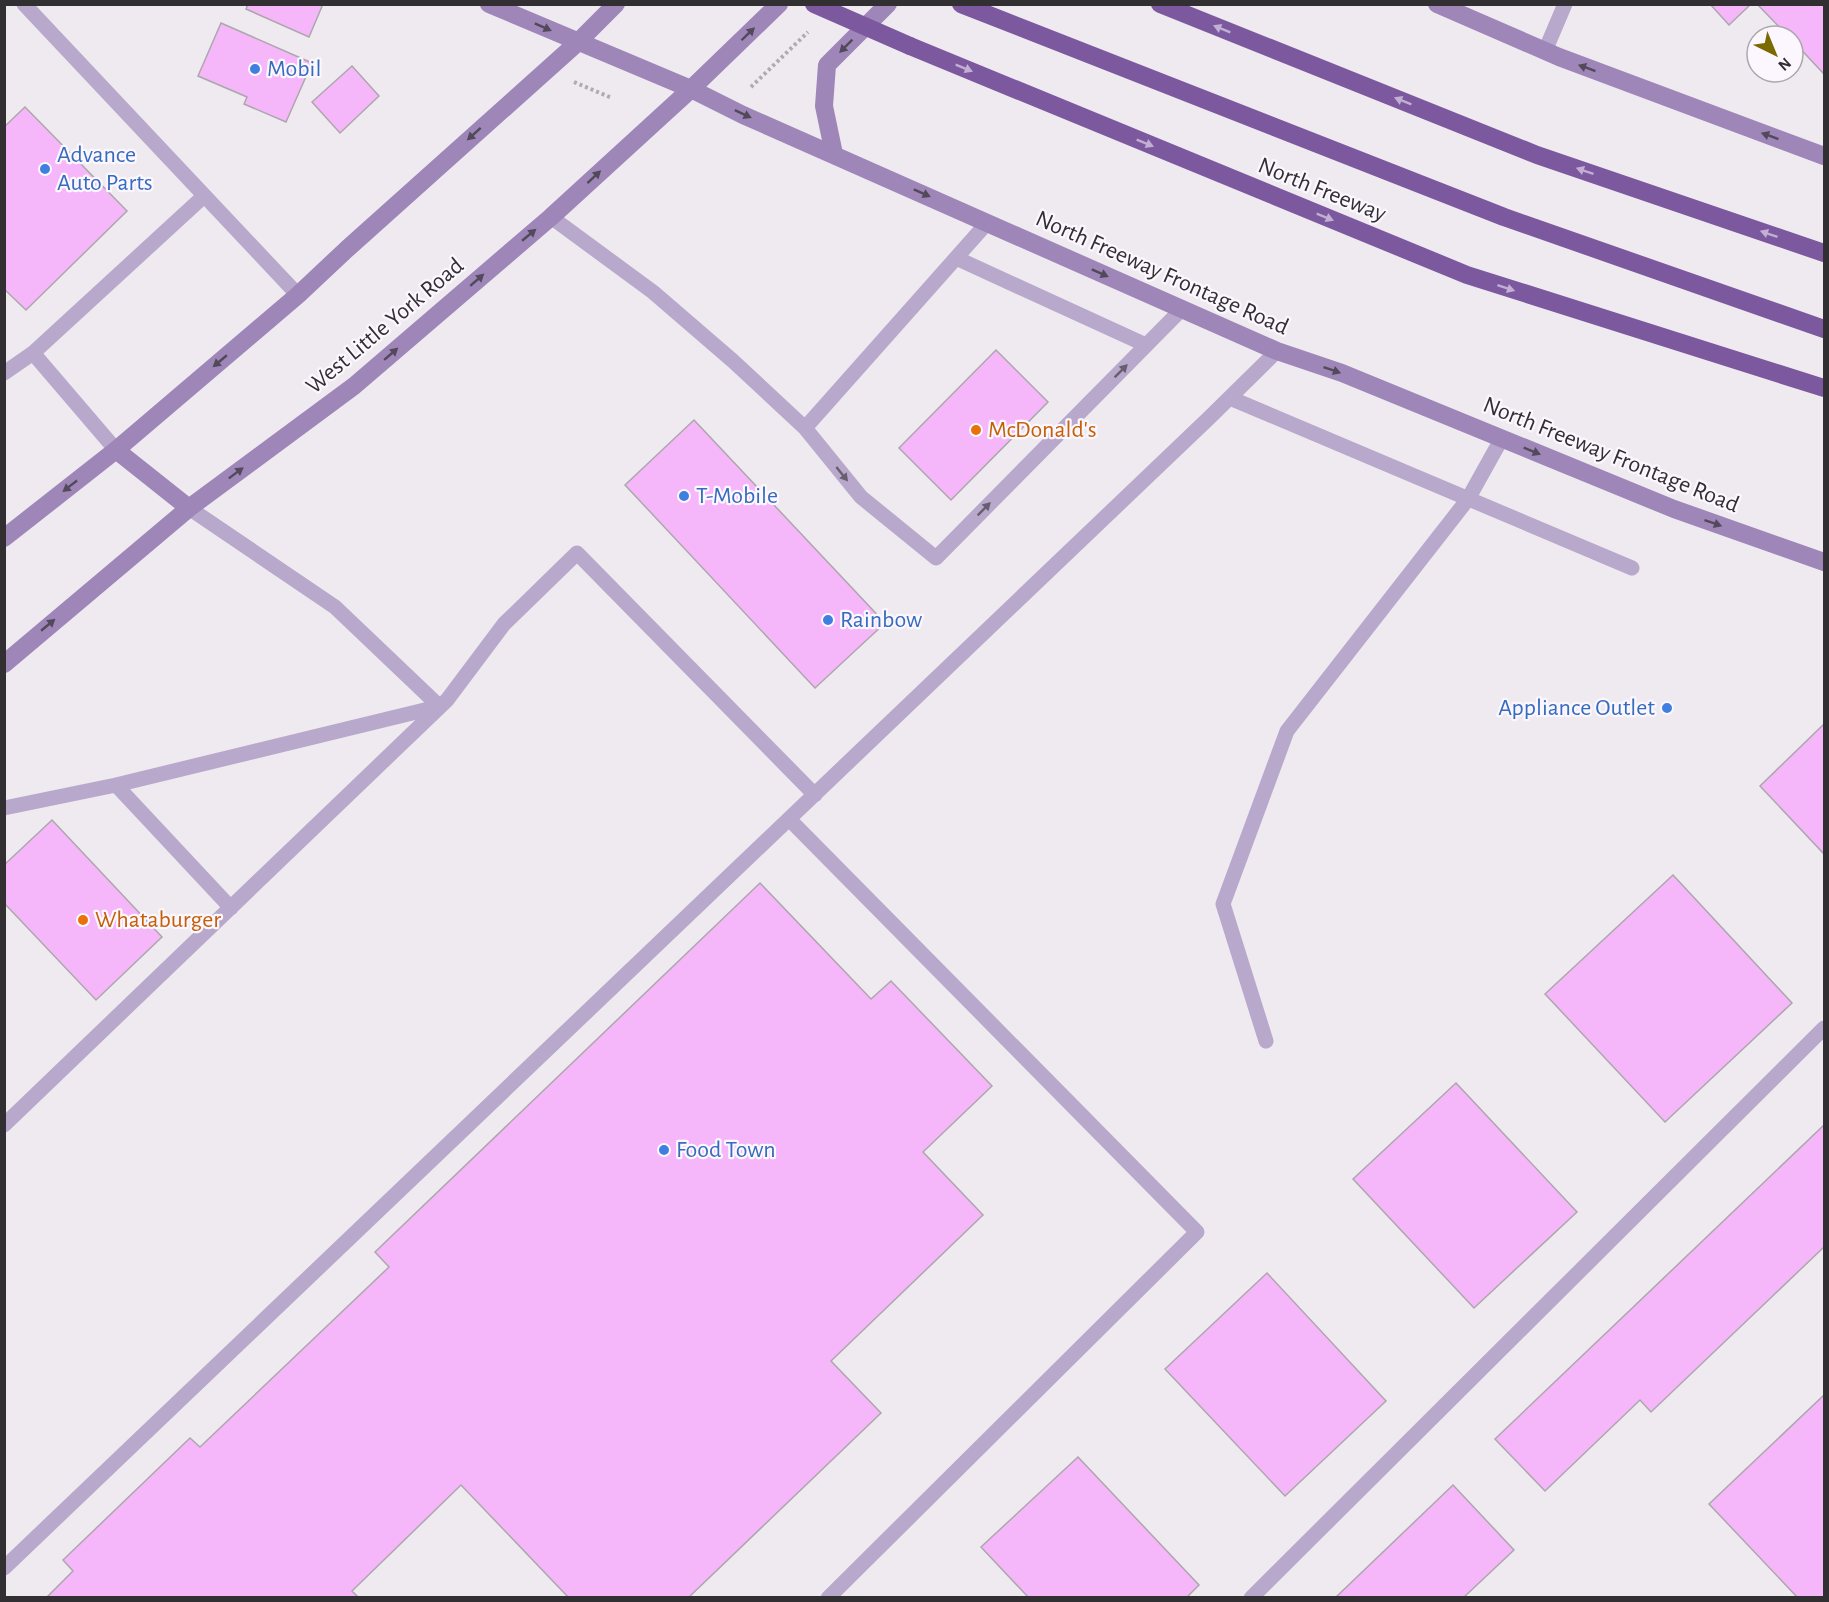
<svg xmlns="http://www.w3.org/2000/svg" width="1829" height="1602" font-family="'Alegreya Sans',sans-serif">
  <rect width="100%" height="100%" fill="#efeaf0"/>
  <path fill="#f6b6fa" stroke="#aca7ac" stroke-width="1.5" d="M248 4H323L309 37 246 9Z
    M1710 4H1751L1729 25Z
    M1757 4H1824V74L1793 41V36H1788Z
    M221 23 312 63 286 122 244 104 247 97 198 76Z
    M352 66 379 96 340 133 312 102Z
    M25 107 127 211 26 310 4 289V127Z
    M996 350 1048 402 951 500 899 448Z
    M694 420 885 623 815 688 625 485Z
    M1824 724V854L1760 786Z
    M52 820 162 937 96 1000 4 903V865Z
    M1673 875 1792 1003 1665 1122 1545 994Z
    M760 883 871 999 891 981 992 1086 923 1152 983 1215 831 1361 881 1413 688 1598H569L461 1485 352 1591 359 1598H46L73 1571 63 1560 190 1438 200 1447 389 1267 375 1252Z
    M1456 1083 1577 1212 1474 1308 1353 1179Z
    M1824 1125V1247L1651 1412 1640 1400 1545 1491 1495 1439Z
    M1267 1273 1386 1401 1285 1496 1165 1369Z
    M1824 1395V1598H1798L1709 1504Z
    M1078 1457 1199 1585 1186 1598H1029L981 1547Z
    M1453 1485 1514 1550 1463 1598H1335Z"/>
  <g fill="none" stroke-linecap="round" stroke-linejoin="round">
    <path stroke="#afabb0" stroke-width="4" stroke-dasharray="3 3" stroke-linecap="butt" d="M574 82 612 98
      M751 87 808 32"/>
    <path stroke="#b8a8cb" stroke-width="15" d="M24 4 298 295
      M1545 51 1565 4
      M551 217 653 292 733 361 805 428 987 223
      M956 258 1146 345
      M4 373 33 353
      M1230 398 1632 568
      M805 428 861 497 936 558 1182 309
      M116 450 33 353 204 196
      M189 508 335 607 439 706
      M116 785 437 707
      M4 808 116 785 231 908
      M789 819 1197 1232 828 1598
      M1266 1041 1223 904 1287 731 1468 499 1502 438
      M4 1125 447 700 504 624 577 553 815 795
      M4 1568 1210 417 1277 351
      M1251 1598 1824 1028"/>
    <path stroke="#9e86b9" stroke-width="18" d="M489 4 691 89 743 115 1277 351 1342 373 1674 509 1824 562
      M1437 4 1559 57 1824 156
      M834 154 824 106 827 65 888 4
      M116 450 189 508
      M4 538 116 450 298 295 347 249 577 43 616 4
      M4 664 189 508 354 386 551 217 691 89 779 4"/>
    <path stroke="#7c589f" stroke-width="18" d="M961 4 1504 217 1824 329
      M1160 4 1537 155 1824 253
      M910 46 1467 275 1824 388"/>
    <path stroke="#7c589f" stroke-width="18" d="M814 4 910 46"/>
  </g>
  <defs><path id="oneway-solid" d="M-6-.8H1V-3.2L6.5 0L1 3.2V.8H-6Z" transform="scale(1.5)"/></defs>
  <g fill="#52495a">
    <use href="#oneway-solid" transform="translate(543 27) rotate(24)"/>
    <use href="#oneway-solid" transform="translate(748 34) rotate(-44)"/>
    <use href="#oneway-solid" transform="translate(846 46) rotate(135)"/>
    <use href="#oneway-solid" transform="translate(1587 68) rotate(-160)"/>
    <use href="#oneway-solid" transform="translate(743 114) rotate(25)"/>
    <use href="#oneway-solid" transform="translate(474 134) rotate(138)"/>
    <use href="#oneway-solid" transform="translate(1770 136) rotate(-160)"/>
    <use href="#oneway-solid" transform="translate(594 177) rotate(-43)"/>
    <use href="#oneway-solid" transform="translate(922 193) rotate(24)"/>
    <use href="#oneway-solid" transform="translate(529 235) rotate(-40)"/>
    <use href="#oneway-solid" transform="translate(1100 273) rotate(24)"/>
    <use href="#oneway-solid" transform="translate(477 280) rotate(-41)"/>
    <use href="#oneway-solid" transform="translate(391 354) rotate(-41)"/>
    <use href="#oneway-solid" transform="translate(220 361) rotate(140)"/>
    <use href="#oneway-solid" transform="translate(1332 370) rotate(19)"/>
    <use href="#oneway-solid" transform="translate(1532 451) rotate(22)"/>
    <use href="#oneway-solid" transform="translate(236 473) rotate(-37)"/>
    <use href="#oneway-solid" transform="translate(70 486) rotate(142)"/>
    <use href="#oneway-solid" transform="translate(1713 523) rotate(19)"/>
    <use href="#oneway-solid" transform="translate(48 625) rotate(-40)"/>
  </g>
  <g fill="#c2afd3">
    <use href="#oneway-solid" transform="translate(1222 29) rotate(-158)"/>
    <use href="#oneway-solid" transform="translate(964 68) rotate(22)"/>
    <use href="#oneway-solid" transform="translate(1403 101) rotate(-158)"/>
    <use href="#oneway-solid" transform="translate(1145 143) rotate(22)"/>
    <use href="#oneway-solid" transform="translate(1585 171) rotate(-161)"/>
    <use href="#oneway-solid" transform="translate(1325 217) rotate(22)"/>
    <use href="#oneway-solid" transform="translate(1769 234) rotate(-161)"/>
    <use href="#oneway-solid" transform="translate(1506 288) rotate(18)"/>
  </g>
  <g fill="#675f6f">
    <use href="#oneway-solid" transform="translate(1121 371) rotate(-45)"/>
    <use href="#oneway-solid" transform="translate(842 474) rotate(51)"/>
    <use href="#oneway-solid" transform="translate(984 509) rotate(-45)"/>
  </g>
  <g fill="#3f7fe0" stroke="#fcf7fe" stroke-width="2">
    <circle cx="255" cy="69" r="6"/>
    <circle cx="45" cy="169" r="6"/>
    <circle cx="684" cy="496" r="6"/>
    <circle cx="828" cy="620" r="6"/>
    <circle cx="1667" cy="708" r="6"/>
    <circle cx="664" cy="1150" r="6"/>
  </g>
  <g fill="#e8710a" stroke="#fcf7fe" stroke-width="2">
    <circle cx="976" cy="430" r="6"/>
    <circle cx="83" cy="920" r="6"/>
  </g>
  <g text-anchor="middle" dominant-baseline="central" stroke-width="4.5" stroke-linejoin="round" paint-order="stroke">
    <g font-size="24" fill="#366cbe" stroke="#fcf7fe" text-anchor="start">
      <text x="267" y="69">Mobil</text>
      <text x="57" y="155">Advance<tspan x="57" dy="28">Auto Parts</tspan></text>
      <text x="696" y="496">T-Mobile</text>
      <text x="840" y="620">Rainbow</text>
      <text x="1655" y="708" text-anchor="end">Appliance Outlet</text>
      <text x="676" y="1150">Food Town</text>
    </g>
    <g font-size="24" fill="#312f32" stroke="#fcf7fe">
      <text transform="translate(1322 190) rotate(22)">North Freeway</text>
      <text transform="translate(1162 273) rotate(24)">North Freeway Frontage Road</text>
      <text transform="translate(385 326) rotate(-40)">West Little York Road</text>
      <text transform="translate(1611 455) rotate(22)">North Freeway Frontage Road</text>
    </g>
    <g font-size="24" fill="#c56008" stroke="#fcf7fe" text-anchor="start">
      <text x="988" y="430">McDonald's</text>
      <text x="95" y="920">Whataburger</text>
    </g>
  </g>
  <rect width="1829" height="1602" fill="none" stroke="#312f32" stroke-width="12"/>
  <g transform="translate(1775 54) rotate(137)"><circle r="28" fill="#fcf7fe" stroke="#aba7ac" stroke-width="1.5"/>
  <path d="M0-4.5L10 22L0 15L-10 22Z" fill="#7b6a01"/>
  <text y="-9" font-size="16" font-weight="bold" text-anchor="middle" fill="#312f32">N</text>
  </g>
</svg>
